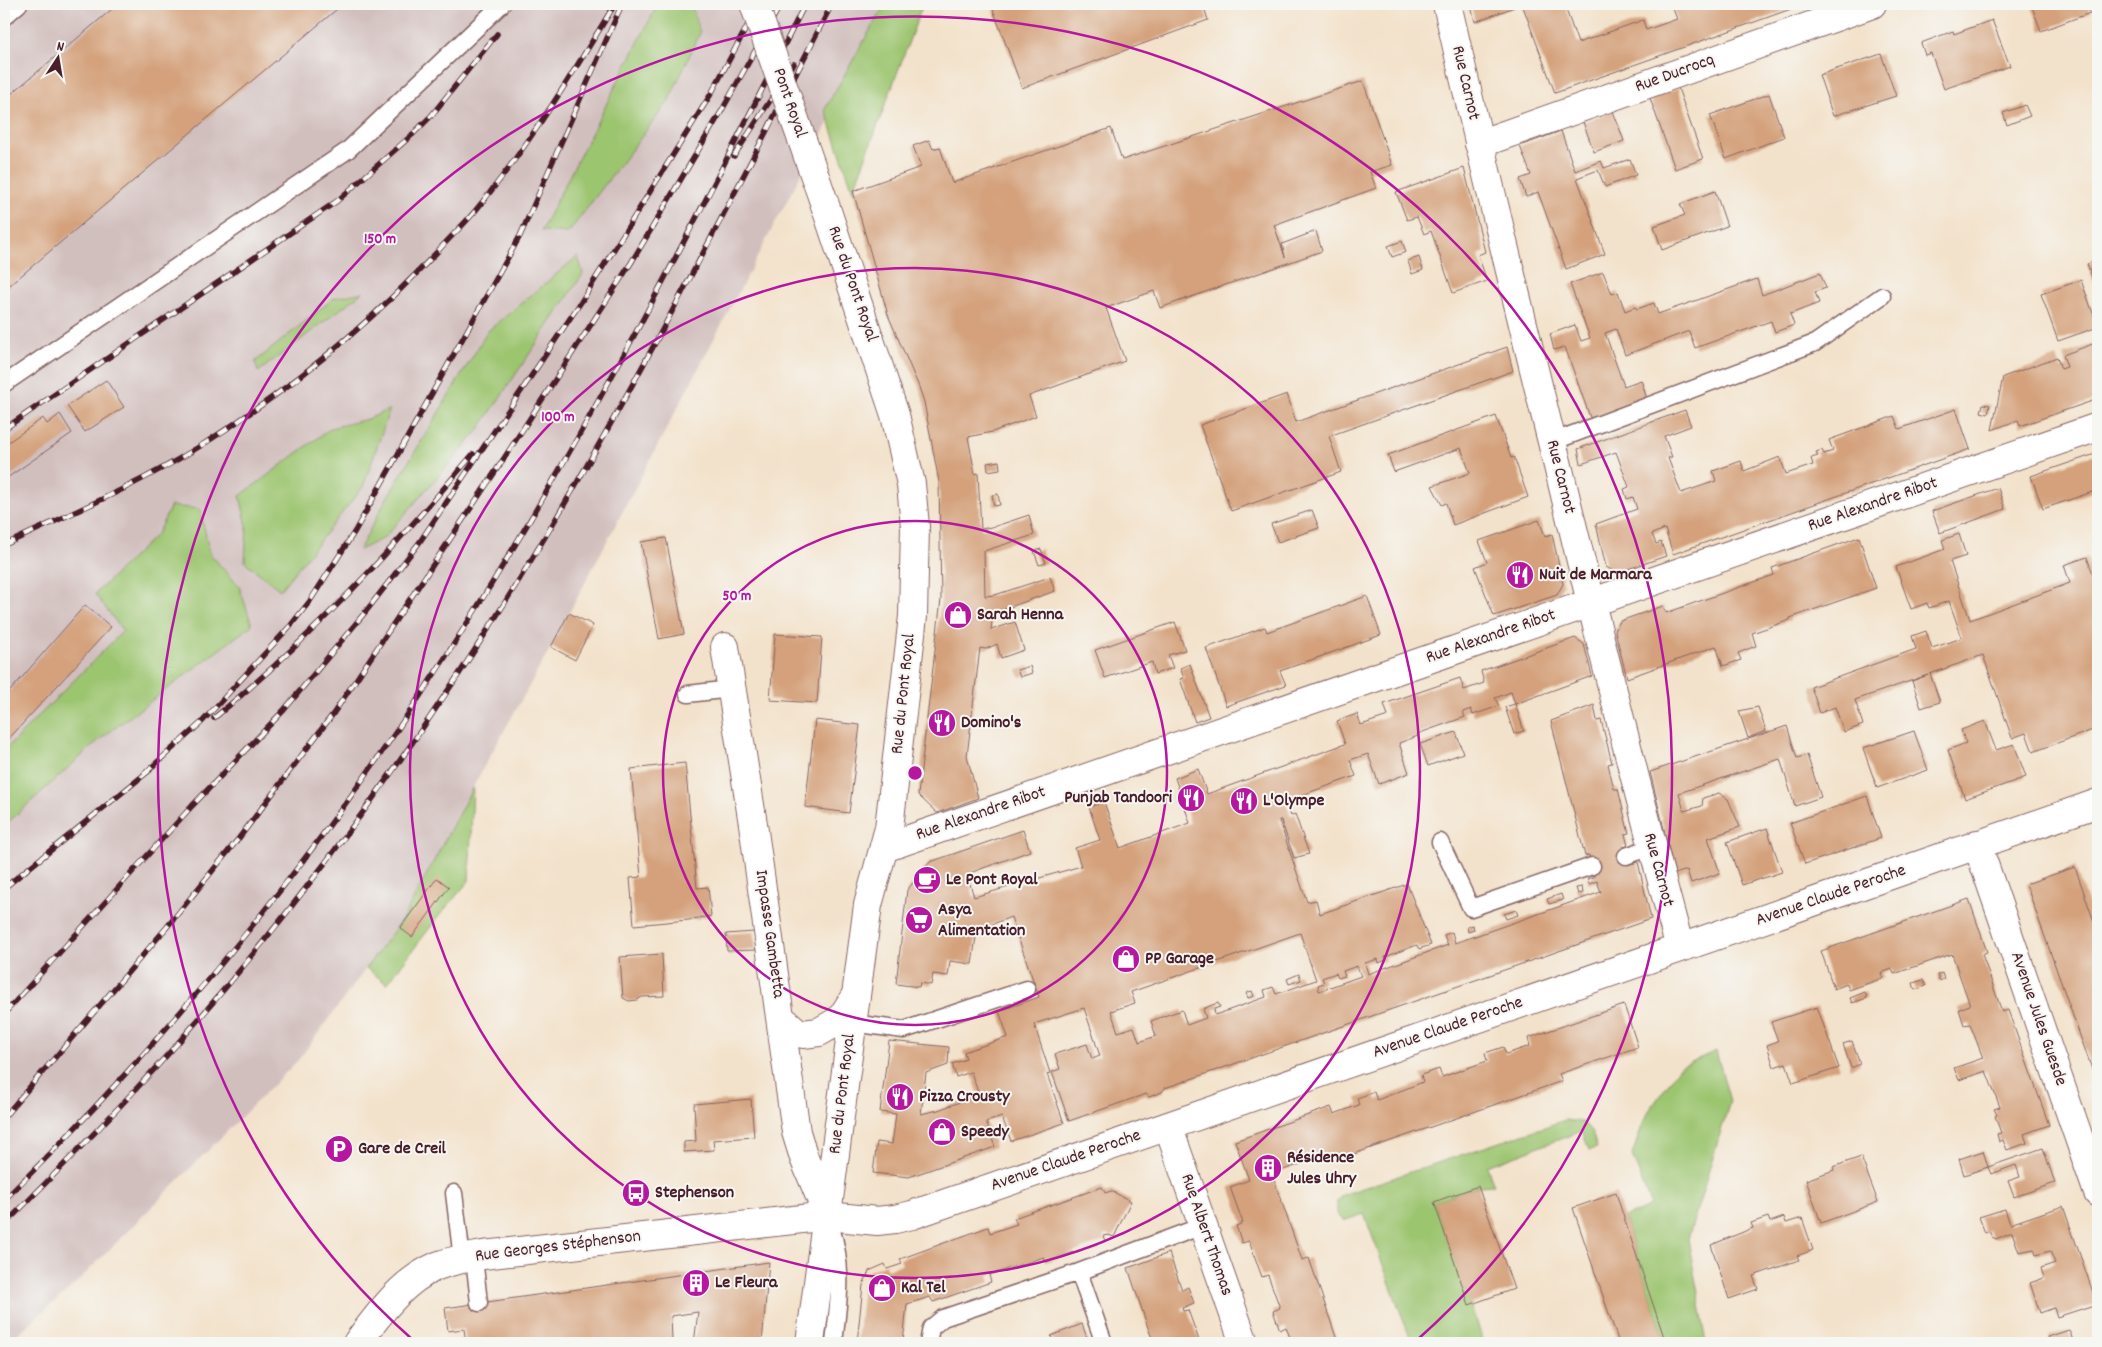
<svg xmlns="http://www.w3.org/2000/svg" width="2102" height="1347" font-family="Dekko,sans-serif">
  <rect width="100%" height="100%" fill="#f6f6f2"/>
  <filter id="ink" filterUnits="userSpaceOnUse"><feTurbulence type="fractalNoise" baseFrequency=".02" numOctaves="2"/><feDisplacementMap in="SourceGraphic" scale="10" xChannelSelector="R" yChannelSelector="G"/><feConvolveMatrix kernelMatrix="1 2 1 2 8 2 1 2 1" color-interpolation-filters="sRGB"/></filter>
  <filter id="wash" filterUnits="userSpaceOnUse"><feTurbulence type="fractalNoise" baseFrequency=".0096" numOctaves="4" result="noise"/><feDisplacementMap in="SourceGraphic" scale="20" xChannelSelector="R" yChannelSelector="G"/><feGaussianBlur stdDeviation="1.12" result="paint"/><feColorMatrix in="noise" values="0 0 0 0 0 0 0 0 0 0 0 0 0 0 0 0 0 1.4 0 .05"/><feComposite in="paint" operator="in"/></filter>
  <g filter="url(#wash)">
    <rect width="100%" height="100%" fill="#f3e2cb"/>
    <path fill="#d1bfbe" d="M4 4H891L551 647 481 772 404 917 299 1059 73 1286 7 1343H4Z"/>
    <path fill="#9cc570" stroke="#73724e" d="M658 4H691L700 33 668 102 568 233 541 231Z
      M885 4H923L853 191 825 109Z
      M578 256 583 274 477 432 384 538 359 550 387 498 488 331Z
      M363 292 258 372 255 362 334 298Z
      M390 409 363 487 280 590 245 562 247 526 240 496 331 428 368 419Z
      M171 506 200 509 210 554 239 586 252 625 99 740 4 826V751L123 631 95 594 157 534Z
      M473 787 469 881 439 916 387 984 366 968 404 917Z
      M1716 1051 1730 1101 1688 1239 1707 1343H1666L1624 1218 1651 1206 1632 1155 1646 1115 1680 1067Z
      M1565 1120 1583 1122 1592 1132 1597 1148 1589 1150 1582 1131 1487 1166 1494 1185 1478 1186 1434 1202 1484 1343H1412L1364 1214 1343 1221 1337 1213V1202L1342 1195Z"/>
    <g id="blocks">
      <path fill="#d4a17b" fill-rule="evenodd" d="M118 4H343L4 290V100Z
        M991 4H1203L1208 20 1022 88Z
        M1477 4H1564L1578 43 1643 20 1646 30 1677 19 1671 4H1805L1555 93 1522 4 1475 22 1471 6Z
        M2031 4H2087L2090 13 2041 31Z
        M1992 20 2010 66 1944 89 1931 53 1925 55 1921 43 1953 31 1954 34Z
        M1881 54 1896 96 1833 116 1819 75Z
        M1363 81 1392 165 1370 172 1376 188 1274 225 1285 257 1282 244 1316 231 1322 251 1160 308 1154 291 1106 308 1125 361 1029 396 1036 416 992 432 968 437 975 474 978 473 981 529 996 526 1029 515 1034 535 984 551 985 596 995 595 1050 577 1055 591 993 613 991 630 1015 622 1024 650 1001 658 997 644 986 649 980 648 967 756 978 798 937 813 918 795 941 599 939 482 924 402 919 387 888 315 853 191 921 167 913 146 929 140 933 149 940 147 952 183 1111 128 1122 160Z
        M1678 88 1703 159 1675 169 1650 98Z
        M1769 94 1784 137 1726 159 1710 115Z
        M2025 105 2030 116 2007 125 2003 113Z
        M1613 111 1624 141 1594 152 1583 122Z
        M1561 131 1575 171 1601 161 1604 168 1630 159 1636 175 1605 187 1598 170 1577 178 1605 254 1566 269 1538 192 1526 197 1520 179 1531 175 1520 146Z
        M1464 168 1485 252 1478 255 1487 281 1453 293 1431 231 1424 234 1417 217 1407 220 1396 192Z
        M1715 191 1727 226 1662 250 1654 226 1685 215 1680 204Z
        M1402 241 1406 252 1392 257 1388 246Z
        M1419 257 1423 270 1412 274 1408 261Z
        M2098 261V294L2087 264Z
        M1603 272 1612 294 1618 292 1625 311 1635 307 1637 309 1654 303 1658 314 1757 279 1762 295 1820 273 1826 288 1815 292 1819 303 1790 314 1794 325 1775 332 1771 321 1695 348 1689 331 1625 355 1616 329 1605 333 1624 386 1641 380 1647 399 1591 420 1565 347 1554 350 1550 334 1575 325 1581 341 1590 338 1570 284Z
        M2081 280 2098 327 2058 341 2041 294Z
        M2098 342V399L2020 426 2018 420 1992 430 2003 377 2057 357 2061 369 2067 367 2063 355Z
        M1507 347 1513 371 1329 436 1341 472 1231 511 1200 425 1287 394 1296 422Z
        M106 380 124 407 85 432 67 406Z
        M1983 404 1990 405 1988 414 1981 412Z
        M1956 409 1970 449 1673 554 1665 529 1652 534 1656 544 1661 542 1666 556 1617 573 1606 567 1596 524 1637 509 1633 497 1627 499 1624 489 1629 487 1616 452 1581 464 1578 449 1685 410 1691 426 1664 436 1672 457 1668 458 1681 493 1716 481 1713 471 1741 461 1744 471 1780 457 1786 474 1813 465 1811 458 1818 456 1816 452 1822 450 1824 454 1833 451 1829 440 1894 416 1899 429Z
        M60 414 72 433 4 480V445L43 418 47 424Z
        M1496 416 1511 458 1514 457 1528 497 1453 525 1446 503 1442 505 1432 486 1470 473 1461 448 1394 472 1388 455Z
        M2098 453V490L2043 509 2031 476Z
        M999 461 1000 469 988 471 987 463Z
        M1998 488 2005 509 1940 533 1932 511Z
        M998 494 1000 505 994 506 992 495Z
        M1312 510 1319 528 1278 542 1271 524Z
        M1539 520 1545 536 1552 534 1563 584 1557 595 1494 616 1475 567 1487 562 1479 541Z
        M1959 534 1966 556 1950 561 1970 620 2070 583 2064 565 2087 557 2098 588V728L2033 752 2026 733 2012 738 1983 655 1930 674 1940 702 1921 708 1912 681 1928 675 1855 700 1863 725 1844 732 1835 707 1820 713 1811 687 1916 649 1912 636 1926 631 1932 648 1962 638 1949 601 1929 608 1927 603 1911 609 1896 567 1945 549 1942 540Z
        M1859 537 1876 588 1790 618V620L1752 633 1756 646 1738 653 1741 660 1723 666 1716 646 1627 678 1615 631 1620 621 1663 606 1666 613 1700 601 1774 575 1772 568Z
        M666 538 684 634 659 639 641 542Z
        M1041 549 1046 563 1039 565 1034 551Z
        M1367 596 1381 635 1280 671 1286 685 1226 706 1206 648 1265 627 1267 632Z
        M85 605 111 627 4 744V698Z
        M569 613 593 625 575 660 551 647Z
        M1175 622 1185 650 1168 655 1173 668 1155 674 1152 662 1105 678 1095 650Z
        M775 634 822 637 817 703 770 700Z
        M1575 638 1584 644 1592 676 1515 704 1511 692 1495 698 1499 706 1473 715 1471 709 1463 712 1465 717 1417 734 1418 736 1399 743 1409 773 1379 784 1368 754 1350 760 1356 776 1285 801 1291 816 1295 814 1309 854 1294 858 1281 820H1279L1307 902 1316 900 1320 914 1407 884 1431 945 1419 949 1417 945 1385 957 1386 960 1379 963 1378 959 1365 963 1368 974 1448 945 1444 935 1452 932 1455 943 1601 892 1597 881 1589 884 1587 879 1594 877 1592 866 1589 855 1585 856 1551 721 1594 705 1597 721 1601 720 1612 763 1608 764 1614 789H1618L1627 826 1629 833 1625 834 1628 846 1623 847 1627 865 1638 862 1651 919 1165 1088 1162 1092 1149 1097 1146 1094 1069 1121 1052 1072 1060 1069 1055 1054 1087 1044 1092 1059 1100 1056 1084 1008 1034 1024 1050 1073 1047 1074 1064 1123 1011 1141 1002 1117 986 1122 995 1147 909 1177 873 1173 877 1142 892 1144 896 1114 880 1112 889 1041 949 1047 948 1065 926 1073 921 1114 938 1110 979 1095 971 1072 956 1077 952 1064 966 1059 964 1052 1008 1037 999 1011 1039 997 1011 917 977 930 972 964 950 961 948 976 933 974 931 985 920 983 919 987 896 984 907 890 930 862 1023 830 1030 851 967 874 974 897 1081 866 1075 848 1100 840 1089 807 1104 802 1120 848 1190 823 1175 778 1198 769 1207 794 1345 744 1337 721 1357 714 1361 725 1388 716 1384 704 1460 678 1464 690 1484 683 1481 671ZM1300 933 1316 980 1276 994 1273 987 1264 990 1266 997 1215 1015 1214 1009 1220 1007 1218 1003 1212 1005 1203 1009 1206 1018 1187 1025 1182 1010 1167 1015 1151 1021 1156 1036 1139 1042 1134 1027 1118 1032 1111 1011 1135 1003 1131 992ZM1357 966 1361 976 1319 991 1318 985 1324 983 1322 978 1336 973 1338 978 1345 976 1343 971Z
        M1190 664 1209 717 1195 722 1180 679 1184 678 1180 668Z
        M1030 666 1032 673 1020 677 1017 670Z
        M1515 704 1524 731 1514 734 1505 707Z
        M1758 707 1766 731 1748 738 1739 711Z
        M815 720 860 725 849 813 805 807Z
        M1985 721 1996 750 2014 744 2026 777 1965 799 1948 750 1966 743 1961 730Z
        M1787 726 1797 758 1807 755 1821 797 1795 806 1780 759 1679 793 1684 811 1702 806 1703 798 1719 793 1728 799 1740 827 1708 838 1720 873 1691 883 1687 870 1675 874 1650 772Z
        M1914 731 1928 770 1877 788 1863 748Z
        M1456 732 1463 753 1428 766 1420 744Z
        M685 763 697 888 708 887 711 916 699 918V919L634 925 630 878 641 877 631 769Z
        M1867 796 1881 838 1805 864 1790 823Z
        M1767 828 1782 872 1742 885 1727 842Z
        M2075 867 2098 933V1086L2026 884Z
        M437 878 449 887 412 937 400 928Z
        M1582 887 1583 893 1578 894 1576 888Z
        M1561 894 1563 900 1549 904 1547 899Z
        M1969 899 1987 952 1982 954 2002 1012 2008 1010 2049 1125 2024 1134 2027 1143 2007 1150 2003 1140 1999 1142 1997 1134 2001 1133 1995 1116 1997 1115 1994 1109 2000 1107 1986 1071 1959 1080 1954 1068 1983 1058 1970 1024 1964 1025 1959 1009 1970 1005 1952 954 1894 974 1892 969 1881 973 1883 978 1849 990 1847 984 1834 989 1821 951Z
        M1516 910 1518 915 1506 919 1504 914Z
        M1473 925 1474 930 1468 932 1467 927Z
        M754 932 756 950 727 951 726 934Z
        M662 954 664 996 642 997 637 1000 629 1001 623 998 620 957Z
        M1942 973 1944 979 1939 981 1937 975Z
        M1299 974 1301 980 1289 984 1287 979Z
        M1923 980 1926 986 1915 990 1913 983Z
        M1252 991 1254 996 1248 998 1246 993Z
        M1865 992 1867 998 1852 1003 1850 998Z
        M1624 1005 1638 1047 1559 1074 1562 1081 1331 1162 1329 1154 1272 1174 1302 1260 1309 1258 1338 1343H1292L1286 1327 1280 1330 1273 1311 1280 1308 1268 1275 1262 1277 1249 1241 1242 1243 1236 1226 1243 1223 1230 1187 1249 1180 1235 1141 1331 1107 1334 1114 1359 1105 1357 1098 1374 1092 1377 1100 1423 1082 1421 1075 1439 1069 1442 1077 1487 1061 1485 1053 1503 1047 1506 1054 1530 1046 1528 1038Z
        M1817 1007 1839 1068 1793 1083 1786 1063 1774 1067 1767 1045 1778 1041 1771 1022Z
        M1852 1041 1860 1064 1851 1068 1843 1044Z
        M751 1099 754 1137 713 1140 714 1150 684 1152V1142L696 1141 694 1104Z
        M2043 1148 2055 1183 2014 1197 2008 1181 2020 1177 2016 1165 1991 1174 1988 1167 1964 1175 1959 1159 1983 1151 1988 1167Z
        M1861 1157 1878 1202 1821 1223 1806 1180 1834 1170 1833 1167Z
        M1478 1186 1514 1289 1469 1305 1434 1202Z
        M1102 1187 1105 1193 1111 1191 1131 1201 1114 1237 1108 1235 1103 1236 1105 1241 1046 1262 1044 1257 989 1275 991 1282 933 1302 930 1297 907 1304 903 1343H857L863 1285 869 1271 885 1264 887 1269 902 1264 900 1259 988 1227 990 1233 1017 1224 1014 1218Z
        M1616 1193 1624 1218 1666 1343H1619L1573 1208Z
        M2063 1206 2097 1304 2057 1317 2054 1308 2040 1313 2030 1283 2044 1278 2041 1268 2055 1263 2050 1251 2036 1255 2034 1249 2019 1252 2012 1232 1996 1239 1992 1237 1989 1231 1985 1233 1979 1217 2005 1209 2010 1224Z
        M1768 1217 1770 1222 1784 1217 1786 1223 1802 1218 1813 1250 1797 1256 1799 1260 1753 1276 1758 1289 1729 1299 1711 1245 1753 1228 1751 1223Z
        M1169 1253 1182 1290 1188 1287 1194 1303 1182 1308 1183 1311 1188 1310 1200 1343H1154L1147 1325 1128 1268Z
        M769 1262 762 1343H694L698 1312 671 1316 672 1340 645 1343H466L464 1329 448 1331 445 1308Z
        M1082 1324 1089 1343H1054L1051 1336Z
        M2069 1330 2074 1343H2051L2048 1337Z"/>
    </g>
  </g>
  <g filter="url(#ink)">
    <use href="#blocks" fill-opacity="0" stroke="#856363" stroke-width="1"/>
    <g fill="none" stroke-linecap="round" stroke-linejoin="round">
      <defs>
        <path id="service" d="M4 17 19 4
          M4 384 348 150 502 4
          M1552 442 1815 343 1882 296
          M688 694 731 689
          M1440 842 1471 908 1592 866
          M1626 856 1651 847
          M852 1023 904 1030 1027 989
          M454 1193 462 1259
          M831 1227C844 1269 839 1300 834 1343
          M474 1257 479 1303
          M1079 1272 1104 1343
          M928 1343 931 1328 943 1318 1079 1272 1202 1226"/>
        <path id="minor" d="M1447 4C1483 161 1521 318 1560 474 1598 633 1637 791 1680 948
          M1479 144 1872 4
          M725 647 753 824 796 1132 804 1158 828 1216
          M1977 844 2098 1193
          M884 848 2098 427
          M781 1018 797 1032 803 1034 819 1032 840 1020 856 995
          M1168 1126 1244 1343
          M357 1343C379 1314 402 1281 437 1266 452 1260 468 1258 483 1255L793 1220 828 1216 877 1221 895 1219 912 1215 2098 803"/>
        <path id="secondary" d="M810 1343 868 905 889 828 913 616 915 526 911 484 895 415 824 202"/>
      </defs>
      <use href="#service" stroke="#856363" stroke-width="19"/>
      <use href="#minor" stroke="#856363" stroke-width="30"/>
      <use href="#secondary" stroke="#856363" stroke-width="30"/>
      <use href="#service" stroke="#fff" stroke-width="16"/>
      <use href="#minor" stroke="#fff" stroke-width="28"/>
      <use href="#secondary" stroke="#fff" stroke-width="28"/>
      <defs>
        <path id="rail" d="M734 156 794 64
          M4 429 337 201 412 135 431 116 497 34
          M4 545C70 514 140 484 202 445 289 390 367 327 437 252 451 236 467 222 480 205 531 142 573 73 615 4
          M214 718C310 640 393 549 473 454
          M144 774 201 723 291 625 310 601 355 531 520 236 622 4
          M4 888 150 770
          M4 1014 192 806 284 710 367 610 419 543 581 302 711 94 759 4
          M4 1117 167 927 239 838 333 714 497 469 631 263 721 112 781 4
          M4 1200C159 1048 300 877 420 696 566 476 687 240 805 4
          M4 1225C60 1169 116 1112 169 1053 275 934 371 807 459 674 600 461 715 231 832 4"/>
      </defs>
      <use href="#rail" stroke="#4a1f2b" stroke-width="5.5"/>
      <use href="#rail" stroke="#f6f6f2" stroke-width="4" stroke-dasharray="11" stroke-linecap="butt"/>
      <defs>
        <path id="secondary-bridge" d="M754 4 824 202"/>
      </defs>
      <use href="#secondary-bridge" stroke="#856363" stroke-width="30" stroke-linecap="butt"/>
      <use href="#secondary-bridge" stroke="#fff" stroke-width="28"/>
    </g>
  </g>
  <g fill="none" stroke="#b5179e" stroke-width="2.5">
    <circle cx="915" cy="773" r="252"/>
    <circle cx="915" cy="773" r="505"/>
    <path d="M413 1340A757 757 0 1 1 1417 1340"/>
  </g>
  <defs>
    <symbol id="restaurant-disc" viewBox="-11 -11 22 22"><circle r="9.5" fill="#b5179e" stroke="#f6f6f2"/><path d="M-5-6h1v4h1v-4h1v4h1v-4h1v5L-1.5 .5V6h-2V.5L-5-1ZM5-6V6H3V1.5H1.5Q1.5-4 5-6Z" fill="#fff"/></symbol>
    <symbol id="shop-disc" viewBox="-11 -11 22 22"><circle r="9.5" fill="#b5179e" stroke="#f6f6f2"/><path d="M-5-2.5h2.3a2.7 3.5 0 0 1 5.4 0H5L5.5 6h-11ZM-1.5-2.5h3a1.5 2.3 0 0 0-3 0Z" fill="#fff"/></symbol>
    <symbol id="cafe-disc" viewBox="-11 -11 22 22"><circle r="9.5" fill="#b5179e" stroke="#f6f6f2"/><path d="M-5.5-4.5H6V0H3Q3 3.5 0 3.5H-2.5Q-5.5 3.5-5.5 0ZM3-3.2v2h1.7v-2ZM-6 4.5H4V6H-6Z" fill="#fff"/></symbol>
    <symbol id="supermarket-disc" viewBox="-11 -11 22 22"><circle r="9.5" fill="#b5179e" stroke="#f6f6f2"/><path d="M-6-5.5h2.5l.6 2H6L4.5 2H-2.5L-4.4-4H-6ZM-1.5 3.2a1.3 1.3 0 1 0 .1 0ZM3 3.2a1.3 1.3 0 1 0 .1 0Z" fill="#fff"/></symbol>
    <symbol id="parking-disc" viewBox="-11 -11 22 22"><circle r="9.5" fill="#b5179e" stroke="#f6f6f2"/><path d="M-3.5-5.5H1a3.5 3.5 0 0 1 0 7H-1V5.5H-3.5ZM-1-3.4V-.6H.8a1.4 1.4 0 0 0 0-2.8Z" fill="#fff"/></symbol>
    <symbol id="building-disc" viewBox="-11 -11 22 22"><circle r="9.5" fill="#b5179e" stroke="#f6f6f2"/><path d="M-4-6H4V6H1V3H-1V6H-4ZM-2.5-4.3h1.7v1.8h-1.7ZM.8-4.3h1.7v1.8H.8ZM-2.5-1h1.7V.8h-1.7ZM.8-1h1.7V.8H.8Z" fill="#fff"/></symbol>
    <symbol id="bus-disc" viewBox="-11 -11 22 22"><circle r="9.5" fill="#b5179e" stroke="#f6f6f2"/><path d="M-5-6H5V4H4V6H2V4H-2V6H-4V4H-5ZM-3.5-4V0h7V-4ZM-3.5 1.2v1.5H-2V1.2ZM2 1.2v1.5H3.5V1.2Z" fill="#fff"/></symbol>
  </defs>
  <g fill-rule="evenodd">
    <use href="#restaurant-disc" x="1504" y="559" width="32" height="32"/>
    <use href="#shop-disc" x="942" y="599" width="32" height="32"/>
    <use href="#restaurant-disc" x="926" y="707" width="32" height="32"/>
    <use href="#restaurant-disc" x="1175" y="782" width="32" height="32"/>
    <use href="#restaurant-disc" x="1228" y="785" width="32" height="32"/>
    <use href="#cafe-disc" x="911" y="864" width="32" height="32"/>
    <use href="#supermarket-disc" x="903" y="904" width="32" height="32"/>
    <use href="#shop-disc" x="1110" y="943" width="32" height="32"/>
    <use href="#restaurant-disc" x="884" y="1081" width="32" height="32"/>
    <use href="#shop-disc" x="926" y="1116" width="32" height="32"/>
    <use href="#parking-disc" x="323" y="1133" width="32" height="32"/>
    <use href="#building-disc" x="1252" y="1152" width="32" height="32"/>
    <use href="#bus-disc" x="620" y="1177" width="32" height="32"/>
    <use href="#building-disc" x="680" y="1267" width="32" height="32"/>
    <use href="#shop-disc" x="866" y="1272" width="32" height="32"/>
  </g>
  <g text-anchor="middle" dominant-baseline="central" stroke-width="4" stroke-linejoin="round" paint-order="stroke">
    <g font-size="18" fill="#4a1f2b" stroke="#f6f6f2">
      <text transform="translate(1675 74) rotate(-20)">Rue Ducrocq</text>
      <text transform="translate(1465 83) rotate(77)">Rue Carnot</text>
      <text transform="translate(789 103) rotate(71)">Pont Royal</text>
      <text transform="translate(852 284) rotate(71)">Rue du Pont Royal</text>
      <text transform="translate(1560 477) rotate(76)">Rue Carnot</text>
      <text transform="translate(1873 505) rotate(-19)">Rue Alexandre Ribot</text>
      <text transform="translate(1491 637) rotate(-19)">Rue Alexandre Ribot</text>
      <text transform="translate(904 694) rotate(-84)">Rue du Pont Royal</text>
      <text transform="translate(981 814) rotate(-19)">Rue Alexandre Ribot</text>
      <text transform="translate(1658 870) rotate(75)">Rue Carnot</text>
      <text transform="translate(1831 896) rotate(-19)">Avenue Claude Peroche</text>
      <text transform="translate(769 934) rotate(82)">Impasse Gambetta</text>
      <text transform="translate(2038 1019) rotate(71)">Avenue Jules Guesde</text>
      <text transform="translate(1448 1028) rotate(-19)">Avenue Claude Peroche</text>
      <text transform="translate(843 1094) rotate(-83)">Rue du Pont Royal</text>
      <text transform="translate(1066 1161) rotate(-19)">Avenue Claude Peroche</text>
      <text transform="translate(1206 1235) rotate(71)">Rue Albert Thomas</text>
      <text transform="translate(558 1247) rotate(-7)">Rue Georges Stéphenson</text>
    </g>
    <g font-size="18" font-weight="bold" fill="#4a1f2b" stroke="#f6f6f2" text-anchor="start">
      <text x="1539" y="575">Nuit de Marmara</text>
      <text x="977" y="615">Sarah Henna</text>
      <text x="961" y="723">Domino's</text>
      <text x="1172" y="798" text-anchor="end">Punjab Tandoori</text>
      <text x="1263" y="801">L'Olympe</text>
      <text x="946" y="880">Le Pont Royal</text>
      <text x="938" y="910">Asya<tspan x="938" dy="21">Alimentation</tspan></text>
      <text x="1145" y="959">PP Garage</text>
      <text x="919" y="1097">Pizza Crousty</text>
      <text x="961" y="1132">Speedy</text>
      <text x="358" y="1149">Gare de Creil</text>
      <text x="1287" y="1158">Résidence<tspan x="1287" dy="21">Jules Uhry</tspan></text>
      <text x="655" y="1193">Stephenson</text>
      <text x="715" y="1283">Le Fleura</text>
      <text x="901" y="1288">Kal Tel</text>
    </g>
  </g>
  <circle cx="915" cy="773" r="8" fill="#b5179e" stroke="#f6f6f2" stroke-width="2.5"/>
  <g font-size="15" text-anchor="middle" font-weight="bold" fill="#b5179e" stroke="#f6f6f2" stroke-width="4" stroke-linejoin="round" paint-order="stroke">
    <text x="380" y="243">150 m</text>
    <text x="558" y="421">100 m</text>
    <text x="737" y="600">50 m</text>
  </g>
  <rect width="2102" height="1347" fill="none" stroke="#f6f6f2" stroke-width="20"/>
  <g transform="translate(58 58) rotate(12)" stroke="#f6f6f2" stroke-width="4" paint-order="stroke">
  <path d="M0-4L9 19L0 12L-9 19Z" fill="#4a1f2b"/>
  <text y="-8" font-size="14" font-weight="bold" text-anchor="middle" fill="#4a1f2b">N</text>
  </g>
</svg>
